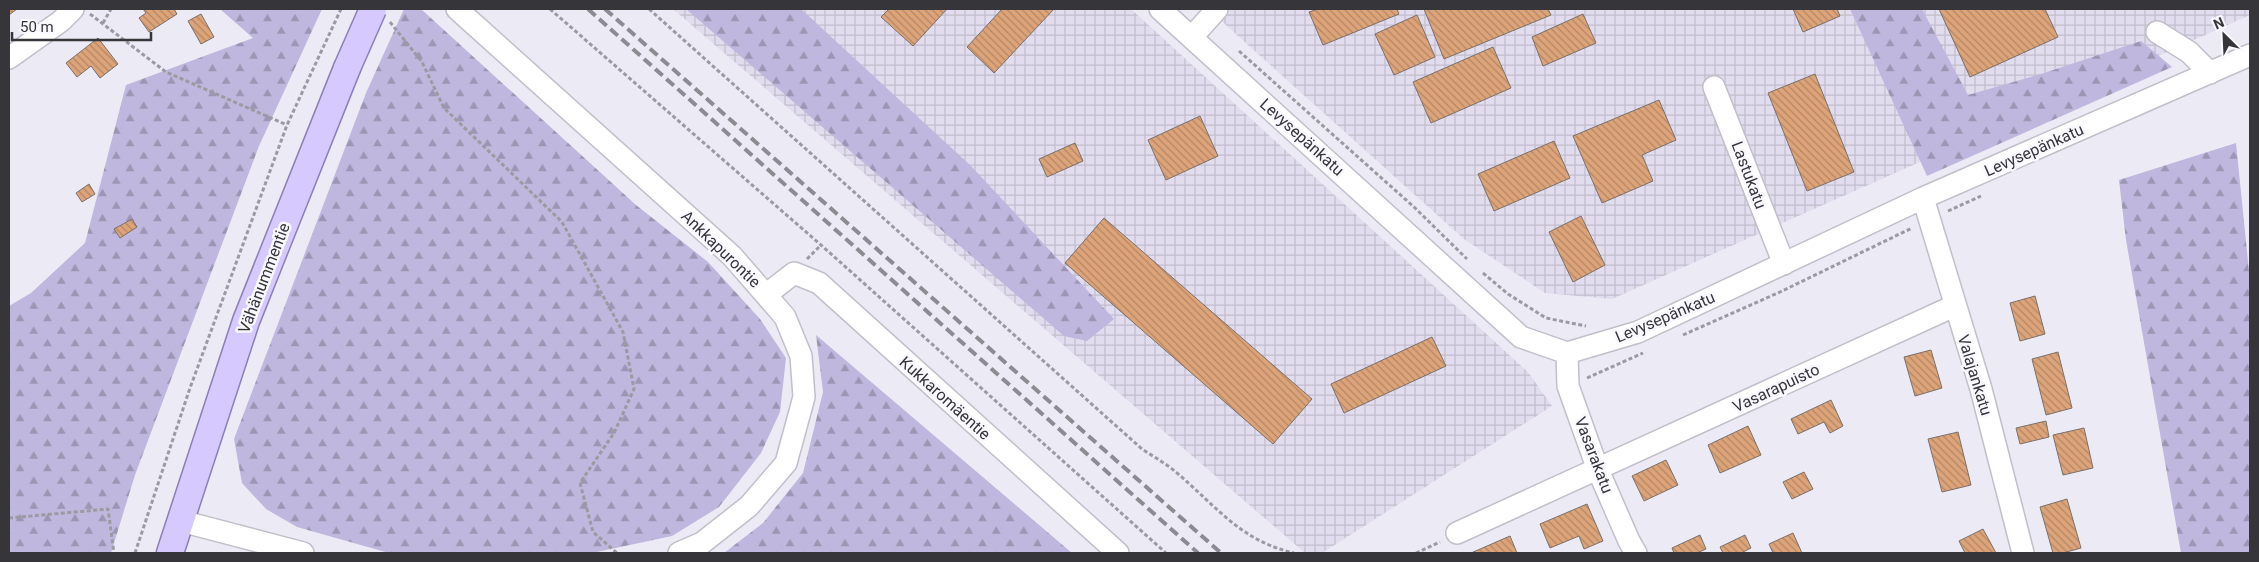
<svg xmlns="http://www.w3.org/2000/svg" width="2259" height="562" font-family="Roboto,sans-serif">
  <defs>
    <pattern id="industrial-grid" width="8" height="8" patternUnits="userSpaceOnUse" patternTransform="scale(1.25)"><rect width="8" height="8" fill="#e1ddee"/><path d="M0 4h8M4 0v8" fill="none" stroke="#c2becd"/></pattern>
    <pattern id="forest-firs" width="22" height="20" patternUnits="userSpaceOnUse" patternTransform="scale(1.25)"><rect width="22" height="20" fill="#bfb7dd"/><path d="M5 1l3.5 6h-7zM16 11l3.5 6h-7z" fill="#9c96b4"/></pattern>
    <pattern id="building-back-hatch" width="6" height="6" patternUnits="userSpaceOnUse" patternTransform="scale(1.25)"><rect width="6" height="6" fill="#dda479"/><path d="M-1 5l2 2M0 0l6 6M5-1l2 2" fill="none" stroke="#b48664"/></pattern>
  </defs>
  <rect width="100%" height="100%" fill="#eceaf5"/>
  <path fill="url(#industrial-grid)" d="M673 9H1131L1528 372 1552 406 1322 553H1305Z
    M1208 9H2250V15L1612 299 1545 293 1464 239Z"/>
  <path fill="url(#forest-firs)" d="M220 9H322L259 146 135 475 111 553H9V306L31 293 85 243 126 85 253 38Z
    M404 9H421L636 205 708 262 760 319 786 358 780 412 761 453 719 507 672 536 592 553H389L297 527 266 509 242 483 234 439 366 93Z
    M686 9H801L971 166 1114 319 1087 341 1064 336Z
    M1850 9H1922L1968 95 2041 74 2141 41 2172 67 1927 176Z
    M2236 143 2250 281V553H2181L2126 240 2119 180Z
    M816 335 1072 553H724L763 523 803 473 823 392Z"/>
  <path fill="url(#building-back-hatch)" stroke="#79706a" d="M9 9H17L9 15Z
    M143 9H174L177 14 149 32 139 18 146 13Z
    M889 9H947L913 46 881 17Z
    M1002 9H1054L994 73 967 47Z
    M1318 9H1397L1399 14 1323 45 1309 12Z
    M1424 9H1548L1551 15 1444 59Z
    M1793 9H1837L1840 16 1803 32Z
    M1939 9H2045L2058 37 1970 77Z
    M201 14 214 37 201 44 188 21Z
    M1583 14 1596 43 1543 66 1532 37Z
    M1417 15 1435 57 1394 75 1375 34Z
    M98 38 118 64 100 78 91 66 77 77 66 63Z
    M1493 47 1511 88 1431 123 1413 82Z
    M1815 74 1854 172 1807 191 1768 93Z
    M1659 100 1676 140 1642 155 1653 181 1602 203 1573 136Z
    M1200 116 1218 156 1166 180 1148 140Z
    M1554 141 1570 178 1494 211 1478 174Z
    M1075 143 1083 161 1047 177 1039 159Z
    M89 184 95 194 82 202 76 193Z
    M1581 216 1605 265 1573 282 1549 232Z
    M1104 218 1312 399 1273 444 1065 263Z
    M132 219 137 227 120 238 114 229Z
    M2035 296 2045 334 2020 341 2010 303Z
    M1432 337 1446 366 1344 413 1331 384Z
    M1931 350 1942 388 1915 396 1904 357Z
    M2058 352 2072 408 2046 415 2032 359Z
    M1831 400 1843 426 1830 433 1824 422 1798 434 1791 419Z
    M2046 421 2049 437 2020 444 2016 428Z
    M1748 426 1761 455 1720 473 1708 445Z
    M2084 428 2093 468 2063 475 2053 435Z
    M1958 432 1971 485 1942 492 1928 439Z
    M1666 460 1678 485 1644 501 1632 476Z
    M1804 472 1813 489 1792 499 1783 482Z
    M2067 499 2081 548 2063 553H2053L2040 507Z
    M1587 504 1603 541 1584 549 1579 536 1550 548 1540 524Z
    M1983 529 1996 553H1965L1959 541Z
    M1793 533 1802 553H1773L1769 544Z
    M1700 535 1706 549 1697 553H1674L1672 548Z
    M1745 535 1751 548 1741 553H1723L1720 547Z
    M1510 536 1517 553H1471Z"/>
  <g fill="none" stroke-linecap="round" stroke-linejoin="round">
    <defs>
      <path id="minor" d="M457 9 732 256 785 317 801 356 804 397 786 463 749 506 702 543 679 553
        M1160 9 1521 337 1567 353 1638 332 1923 198 2250 55
        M2157 32 2189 52 2210 73
        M1192 37 1217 9
        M9 58 61 21 73 9
        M1714 87 1784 264
        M1923 198 1981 389 2023 553
        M767 294 794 273 819 283 1118 553
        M1567 353 1568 386 1598 470 1629 541 1636 553
        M181 521 303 553
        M1457 533 1954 306"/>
      <path id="major" d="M170 553 246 321 347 68"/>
    </defs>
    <use href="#minor" stroke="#c1bfca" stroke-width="24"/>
    <use href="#major" stroke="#8b7eb9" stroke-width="29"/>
    <path stroke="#9b9aa2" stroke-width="3" stroke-dasharray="4 2.5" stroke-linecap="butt" d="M550 9 821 245 1166 553
      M649 9 1142 449C1154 457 1167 464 1177 473 1217 507 1241 541 1294 553
      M90 14 166 72 287 125
      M390 22 422 62 444 108 562 222 623 332 634 389 614 433 580 483 593 532 617 553
      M103 23 111 9
      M1239 51 1414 207 1467 259
      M1948 211 1981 196
      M807 259 821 245
      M1483 273 1508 294 1546 318 1586 326
      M1683 335 1780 292 1912 228
      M1587 378 1643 353
      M9 518 108 509 114 553
      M135 553 190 388 287 125 341 9
      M1416 553 1440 542"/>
    <use href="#minor" stroke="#fff" stroke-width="21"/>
    <use href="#major" stroke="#d5c9fe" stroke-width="26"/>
    <path stroke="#8c8b92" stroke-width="4" stroke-dasharray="10 5" stroke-linecap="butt" d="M588 9 1198 553
      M605 9 1221 553"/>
    <defs>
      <path id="major-bridge" d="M347 68 373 9"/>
    </defs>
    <use href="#major-bridge" stroke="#8b7eb9" stroke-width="29" stroke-linecap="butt"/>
    <use href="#major-bridge" stroke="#d5c9fe" stroke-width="26"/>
  </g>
  <g text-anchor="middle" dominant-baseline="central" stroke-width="5" stroke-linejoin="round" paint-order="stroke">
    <g font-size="16" fill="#36363a" stroke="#f9f8ff">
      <text transform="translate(1302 137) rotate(42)">Levysepänkatu</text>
      <text transform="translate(2034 150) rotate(-24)">Levysepänkatu</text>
      <text transform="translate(1749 175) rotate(69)">Lastukatu</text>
      <text transform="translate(721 249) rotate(44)">Ankkapurontie</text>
      <text transform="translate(264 278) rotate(-69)">Vähänummentie</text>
      <text transform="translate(1665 317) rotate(-23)">Levysepänkatu</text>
      <text transform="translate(1975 375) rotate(73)">Valajankatu</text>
      <text transform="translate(1776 388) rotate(-25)">Vasarapuisto</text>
      <text transform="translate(945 398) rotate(42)">Kukkaromäentie</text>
      <text transform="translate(1594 455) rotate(69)">Vasarakatu</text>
    </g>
  </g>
  <rect width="2259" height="562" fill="none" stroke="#36363a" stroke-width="20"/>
  <g transform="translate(2224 35) rotate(336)" stroke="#f9f8ff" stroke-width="4" paint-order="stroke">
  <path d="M0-4L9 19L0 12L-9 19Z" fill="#36363a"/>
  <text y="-8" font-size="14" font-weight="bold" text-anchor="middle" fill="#36363a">N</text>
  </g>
  <path d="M12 32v8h139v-8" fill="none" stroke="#36363a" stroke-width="2.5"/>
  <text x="20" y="32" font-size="15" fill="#36363a" stroke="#f9f8ff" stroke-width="4" paint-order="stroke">50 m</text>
</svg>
